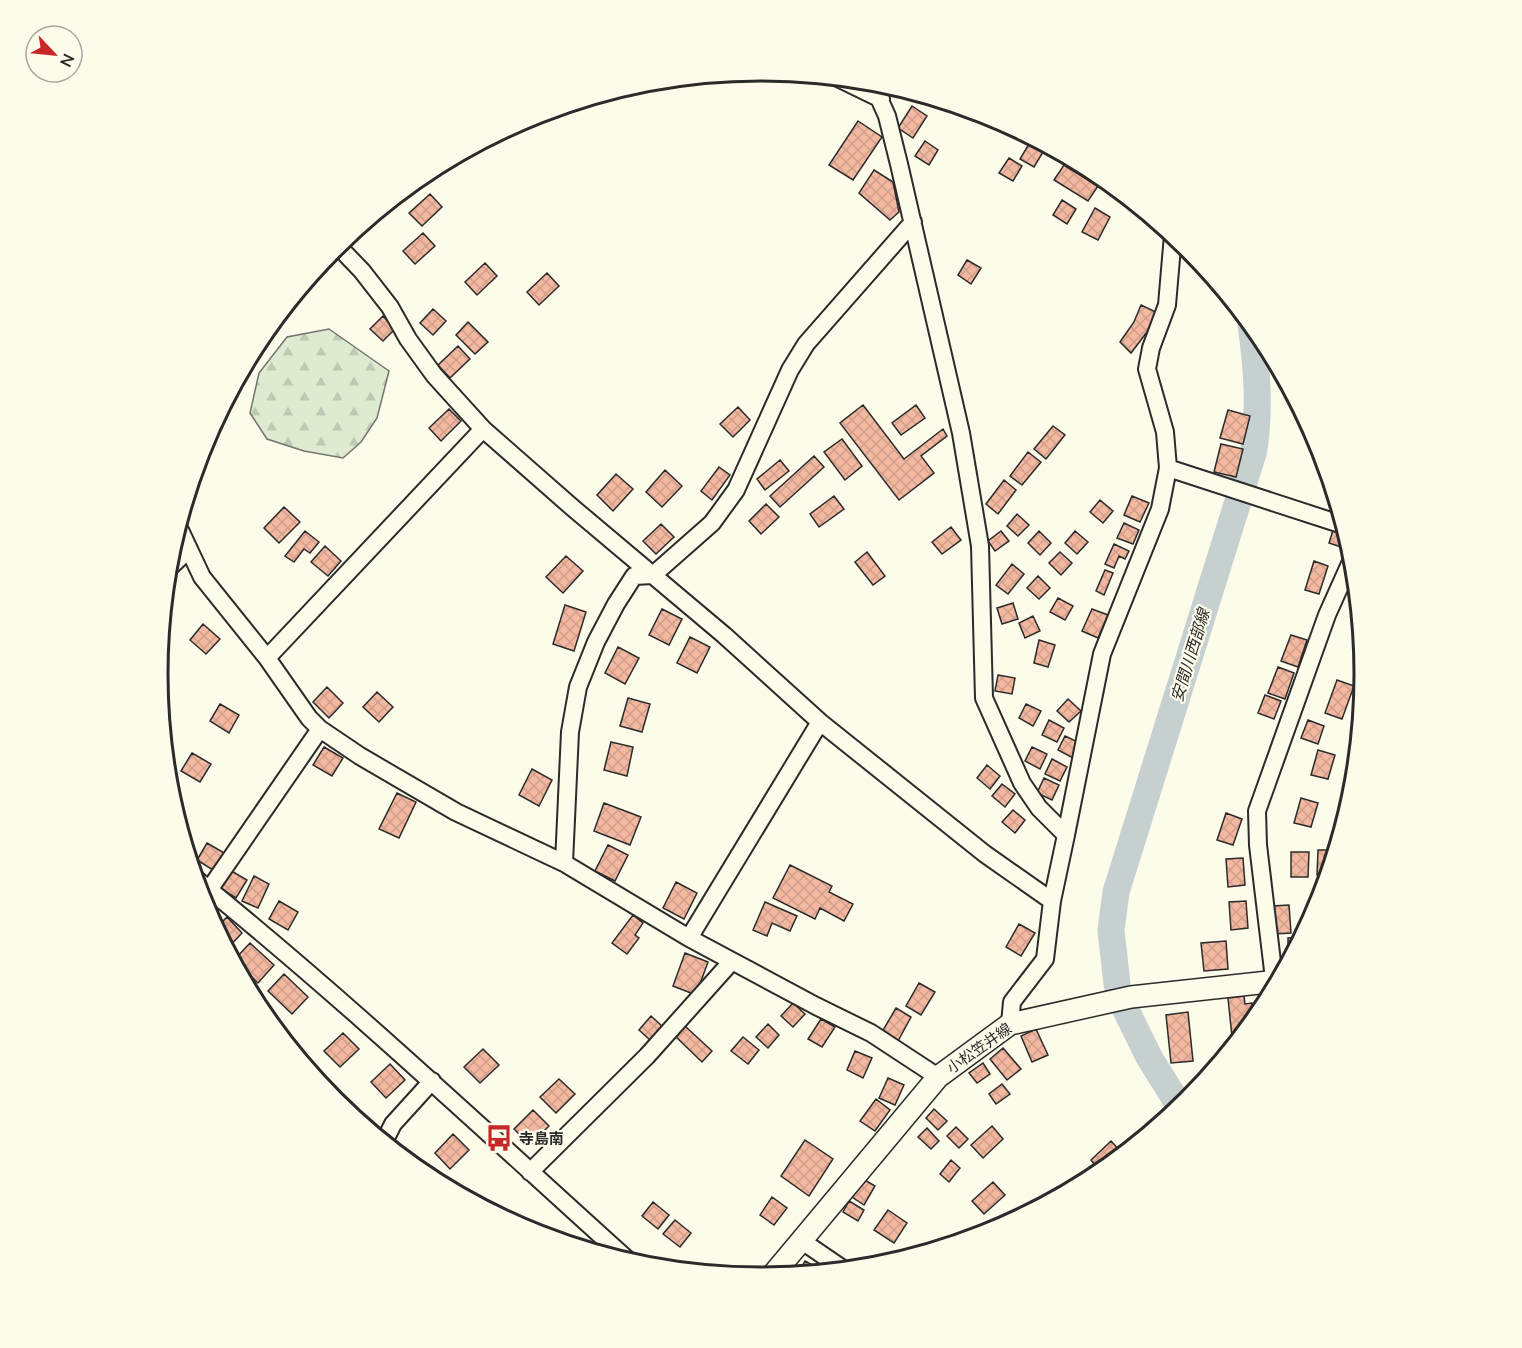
<svg xmlns="http://www.w3.org/2000/svg" width="1522" height="1348" font-family="Mulish,'Noto Sans JP',sans-serif">
  <defs>
    <pattern id="forest-firs" width="22" height="20" patternUnits="userSpaceOnUse" patternTransform="scale(1.5)"><rect width="22" height="20" fill="#deebd1"/><path d="M5 1l3.5 6h-7zM16 11l3.5 6h-7z" fill="#bfcab4"/></pattern>
    <pattern id="building-cross-hatch" width="8" height="8" patternUnits="userSpaceOnUse" patternTransform="scale(1.5)"><rect width="8" height="8" fill="#f2b8a0"/><path d="M0 0l8 8M0 8l8-8" fill="none" stroke="#d09e8a"/></pattern>
  </defs>
  <rect width="100%" height="100%" fill="#fdfbea"/>
  <path fill="url(#forest-firs)" stroke="#74746e" stroke-width="1.5" d="M329 329 389 371 377 418 361 442 343 458 304 451 267 439 250 413 259 373 287 337Z"/>
  <g fill="none" stroke-linecap="round" stroke-linejoin="round">
    <path stroke="#c7d0d0" stroke-width="27" d="M1117 984 1111 930 1116 892 1254 450C1260 406 1257 368 1251 325
      M1125 1008 1149 1057 1180 1107"/>
  </g>
  <path fill="url(#building-cross-hatch)" stroke="#2b2b2b" stroke-width="1.5" d="M912 106 927 116 913 138 898 128Z
    M858 121 882 137 853 180 829 165Z
    M925 141 938 150 929 165 915 156Z
    M1029 144 1043 152 1034 167 1020 159Z
    M1009 158 1022 166 1013 181 999 173Z
    M1064 165 1098 186 1088 201 1054 180Z
    M874 170 893 182 899 212 890 220 859 193Z
    M430 194 442 207 422 226 409 213Z
    M1062 200 1076 209 1067 224 1053 215Z
    M1095 208 1110 217 1098 240 1082 232Z
    M423 233 435 246 415 264 403 251Z
    M967 260 981 268 971 284 958 275Z
    M485 263 497 276 477 295 465 282Z
    M547 273 559 286 539 305 527 292Z
    M301 288 305 292 286 312 283 309Z
    M1141 305 1156 312 1147 332 1131 353 1120 342 1134 322Z
    M433 309 446 321 433 335 420 323Z
    M383 316 395 329 383 341 370 329Z
    M468 322 488 342 475 354 456 335Z
    M458 346 470 359 450 378 438 365Z
    M251 353 255 355 241 379 238 378Z
    M233 388 239 391 226 415 220 412Z
    M863 405 904 459 943 429 947 436 921 456 934 473 899 500 840 423Z
    M916 405 925 418 901 435 892 423Z
    M738 407 750 420 733 437 720 424Z
    M449 409 461 421 441 441 429 428Z
    M1228 410 1250 416 1243 444 1220 438Z
    M1053 426 1065 435 1046 459 1034 449Z
    M842 439 862 466 845 480 824 452Z
    M1221 444 1243 449 1236 477 1214 472Z
    M1028 452 1041 462 1022 485 1010 476Z
    M814 456 824 467 780 507 770 496Z
    M780 460 789 471 765 490 757 479Z
    M719 467 730 475 712 500 701 491Z
    M665 470 682 486 662 507 646 492Z
    M616 474 633 489 613 511 597 495Z
    M1004 480 1016 490 998 514 986 504Z
    M834 496 844 509 819 527 810 514Z
    M1132 496 1149 503 1140 522 1124 515Z
    M1100 500 1113 511 1103 523 1090 512Z
    M766 504 779 517 761 534 749 521Z
    M284 507 300 522 279 543 264 528Z
    M1017 514 1029 525 1018 536 1007 526Z
    M1124 523 1139 530 1133 544 1117 538Z
    M661 524 674 537 656 554 643 541Z
    M951 527 961 540 942 554 932 542Z
    M1334 527 1345 530 1347 538 1344 548 1329 543Z
    M305 531 319 542 310 553 304 549 294 562 285 556Z
    M1001 531 1009 541 995 551 988 541Z
    M1039 531 1051 543 1040 555 1028 543Z
    M1075 531 1088 542 1077 554 1065 543Z
    M1114 544 1129 551 1125 559 1119 556 1114 568 1105 564Z
    M325 546 341 561 328 576 311 562Z
    M867 552 885 576 873 585 855 562Z
    M1060 552 1072 563 1061 575 1049 563Z
    M566 556 583 571 563 593 546 577Z
    M1314 561 1328 566 1319 594 1305 590Z
    M1012 564 1024 574 1008 594 996 585Z
    M1105 570 1113 573 1104 595 1096 591Z
    M1038 576 1050 588 1039 599 1027 588Z
    M1058 598 1073 606 1065 620 1050 612Z
    M1013 603 1018 619 1002 624 997 608Z
    M565 605 586 612 574 651 553 644Z
    M662 609 682 619 669 645 649 635Z
    M1092 609 1108 615 1098 638 1082 631Z
    M1033 616 1040 631 1025 638 1019 623Z
    M203 624 220 639 206 654 190 640Z
    M1291 635 1307 640 1298 667 1281 661Z
    M690 637 710 647 697 673 677 663Z
    M1039 640 1055 645 1048 667 1034 663Z
    M618 647 639 658 625 684 605 673Z
    M1278 667 1294 673 1285 699 1268 693Z
    M998 675 1015 678 1012 694 995 691Z
    M1337 680 1354 686 1342 719 1325 713Z
    M327 687 343 703 329 718 313 702Z
    M377 692 393 707 379 722 363 707Z
    M1265 695 1281 701 1274 719 1258 713Z
    M628 698 650 704 642 732 620 726Z
    M1068 699 1081 711 1069 722 1057 711Z
    M220 704 239 715 229 733 210 721Z
    M1026 704 1041 711 1033 726 1019 718Z
    M1049 720 1064 728 1057 742 1042 735Z
    M1308 720 1324 726 1318 744 1301 738Z
    M1065 736 1080 743 1073 758 1058 750Z
    M611 742 633 747 627 776 604 770Z
    M324 747 343 758 332 776 313 765Z
    M1032 747 1047 754 1040 769 1025 761Z
    M1318 750 1335 755 1328 779 1311 775Z
    M192 753 211 764 200 782 181 771Z
    M1052 759 1067 767 1060 781 1045 774Z
    M987 765 1000 776 990 789 977 778Z
    M532 769 552 780 539 806 519 795Z
    M1044 778 1059 785 1052 800 1037 793Z
    M1002 784 1015 794 1005 807 992 796Z
    M397 793 416 802 399 838 379 829Z
    M1301 798 1318 803 1311 827 1294 823Z
    M604 803 641 817 630 845 594 831Z
    M1013 810 1025 820 1015 833 1002 822Z
    M1226 813 1242 819 1233 845 1217 840Z
    M207 843 226 854 216 872 197 860Z
    M608 845 628 855 615 881 595 871Z
    M1318 850H1335L1327 875H1317Z
    M1291 852H1309L1308 877H1291Z
    M1243 858 1245 885 1228 887 1226 859Z
    M790 865 832 886 829 892 853 904 844 921 820 908 815 919 773 898Z
    M228 869 247 880 236 898 217 886Z
    M254 876 269 884 258 908 242 901Z
    M676 882 697 893 684 919 663 908Z
    M279 901 298 912 288 930 269 919Z
    M1246 901 1248 928 1231 930 1229 902Z
    M765 902 797 916 790 931 772 923 767 936 753 930Z
    M1289 905 1291 933 1274 934 1272 906Z
    M633 915 643 923 635 935 639 938 627 954 612 943Z
    M227 917 242 933 227 949 216 928Z
    M1019 924 1035 933 1021 956 1006 947Z
    M1301 937 1288 961V938Z
    M1226 941 1228 969 1204 971 1201 943Z
    M250 943 274 965 258 983 234 960Z
    M685 953 708 962 696 995 673 986Z
    M284 974 308 997 292 1014 268 991Z
    M919 983 935 992 921 1015 906 1006Z
    M1244 996 1245 1004 1252 1003 1254 1020 1241 1036 1232 1037 1228 998Z
    M793 1003 805 1014 793 1027 781 1016Z
    M896 1008 911 1017 898 1041 882 1032Z
    M1188 1012 1193 1061 1171 1063 1166 1015Z
    M651 1016 663 1027 651 1041 639 1030Z
    M821 1019 835 1027 822 1047 808 1039Z
    M768 1024 779 1035 768 1048 756 1037Z
    M685 1026 712 1051 702 1062 676 1037Z
    M1036 1029 1048 1055 1032 1062 1021 1036Z
    M343 1033 359 1049 340 1067 324 1051Z
    M743 1037 759 1050 748 1064 731 1051Z
    M1003 1048 1021 1069 1007 1080 990 1059Z
    M483 1049 499 1065 480 1083 464 1067Z
    M855 1051 872 1058 863 1078 847 1070Z
    M983 1063 990 1074 977 1083 969 1073Z
    M390 1064 405 1080 386 1098 371 1082Z
    M888 1078 904 1085 895 1105 879 1098Z
    M559 1079 575 1094 556 1113 540 1097Z
    M1002 1084 1010 1094 996 1104 989 1094Z
    M876 1099 890 1110 875 1131 860 1121Z
    M934 1109 947 1121 938 1130 926 1118Z
    M533 1110 549 1126 530 1145 514 1129Z
    M992 1126 1003 1139 983 1158 971 1145Z
    M956 1127 968 1139 959 1148 947 1136Z
    M927 1128 939 1141 931 1149 918 1137Z
    M453 1134 469 1150 450 1169 435 1153Z
    M805 1140 833 1159 809 1196 781 1176Z
    M1111 1141 1123 1154 1101 1172 1091 1160Z
    M951 1160 960 1168 949 1182 940 1174Z
    M863 1179 875 1186 864 1205 852 1197Z
    M993 1182 1005 1195 984 1214 972 1201Z
    M772 1197 787 1208 774 1225 760 1215Z
    M849 1201 864 1210 858 1221 843 1212Z
    M653 1202 669 1215 658 1229 642 1216Z
    M888 1210 907 1223 894 1243 874 1230Z
    M675 1220 691 1233 680 1247 663 1234Z
    M805 1261 823 1271 798 1274Z
    M701 1264 711 1273 694 1271Z"/>
  <g fill="none" stroke-linecap="round" stroke-linejoin="round">
    <defs>
      <path id="minor" d="M838 78 881 99
        M873 82 874 87 887 116 899 164 961 433 980 546 984 698 1022 783 1039 808 1066 835 1052 901
        M337 245 362 271 390 307 408 339 434 375 483 429 573 508 724 635 820 722 985 854 1052 901 1045 959 1012 1002 1010 1024
        M1168 468 1343 525
        M178 526 202 577 267 658 309 718 320 729 360 756 456 812 564 863 689 938 816 1006 871 1033 938 1077
        M168 569 189 549
        M267 658 483 429
        M1066 835 1102 654 1160 509 1168 468 1165 432 1147 369 1151 348 1167 305 1173 235
        M564 863 570 732 578 687 596 642 616 604 634 576 653 575 712 523 736 490 790 370 806 344 913 222
        M196 879C346 1000 486 1132 629 1261
        M209 890 320 729
        M689 938 820 722
        M1275 987 1258 845 1257 811 1327 615 1353 557
        M384 1142 393 1124 432 1081
        M530 1172 647 1056 732 961
        M802 1241 843 1269"/>
      <path id="major" d="M771 1277 938 1077 1010 1024 1131 997 1278 981"/>
    </defs>
    <use href="#minor" stroke="#2b2b2b" stroke-width="20"/>
    <use href="#major" stroke="#2b2b2b" stroke-width="24"/>
    <use href="#minor" stroke="#fdfbea" stroke-width="16"/>
    <use href="#major" stroke="#fdfbea" stroke-width="21"/>
  </g>
  <defs>
    <symbol id="bus-bare" viewBox="-9 -9 18 18"><path d="M-5-6H5V4H4V6H2V4H-2V6H-4V4H-5ZM-3.5-4V0h7V-4ZM-3.5 1.2v1.5H-2V1.2ZM2 1.2v1.5H3.5V1.2Z" fill="#c62828" stroke="#fdfbea" stroke-width="2.5" paint-order="stroke"/></symbol>
  </defs>
  <g fill-rule="evenodd">
    <use href="#bus-bare" x="480" y="1119" width="38" height="38"/>
  </g>
  <g text-anchor="middle" dominant-baseline="central" stroke-width="4.5" stroke-linejoin="round" paint-order="stroke">
    <g font-size="15" fill="#2b2b2b" stroke="#fdfbea">
      <text transform="translate(979 1048) rotate(-35)">小松笠井線</text>
    </g>
    <g font-size="15" font-weight="bold" fill="#2b2b2b" stroke="#fdfbea" text-anchor="start">
      <text x="519" y="1138">寺島南</text>
    </g>
    <g font-size="16" font-style="italic" fill="#2b2b2b" stroke="#fdfbea">
      <text transform="translate(1190 655) rotate(-73)">安間川西部線</text>
    </g>
  </g>
  <path d="M0 0H1522V1348H0ZM168 674a593 593 0 1 1 1186 0a593 593 0 1 1-1186 0Z" fill="#fdfbea" fill-rule="evenodd"/>
  <path fill="none" stroke="#2b2b2b" stroke-width="3" d="M168 674a593 593 0 1 1 1186 0a593 593 0 1 1-1186 0Z"/>
  <g transform="translate(54 54) rotate(116)"><circle r="28" fill="#fdfbea" stroke="#a9a89e" stroke-width="1.5"/>
  <path d="M0-4.5L10 22L0 15L-10 22Z" fill="#c62828"/>
  <text y="-9" font-size="16" font-weight="bold" text-anchor="middle" fill="#2b2b2b">N</text>
  </g>
</svg>
